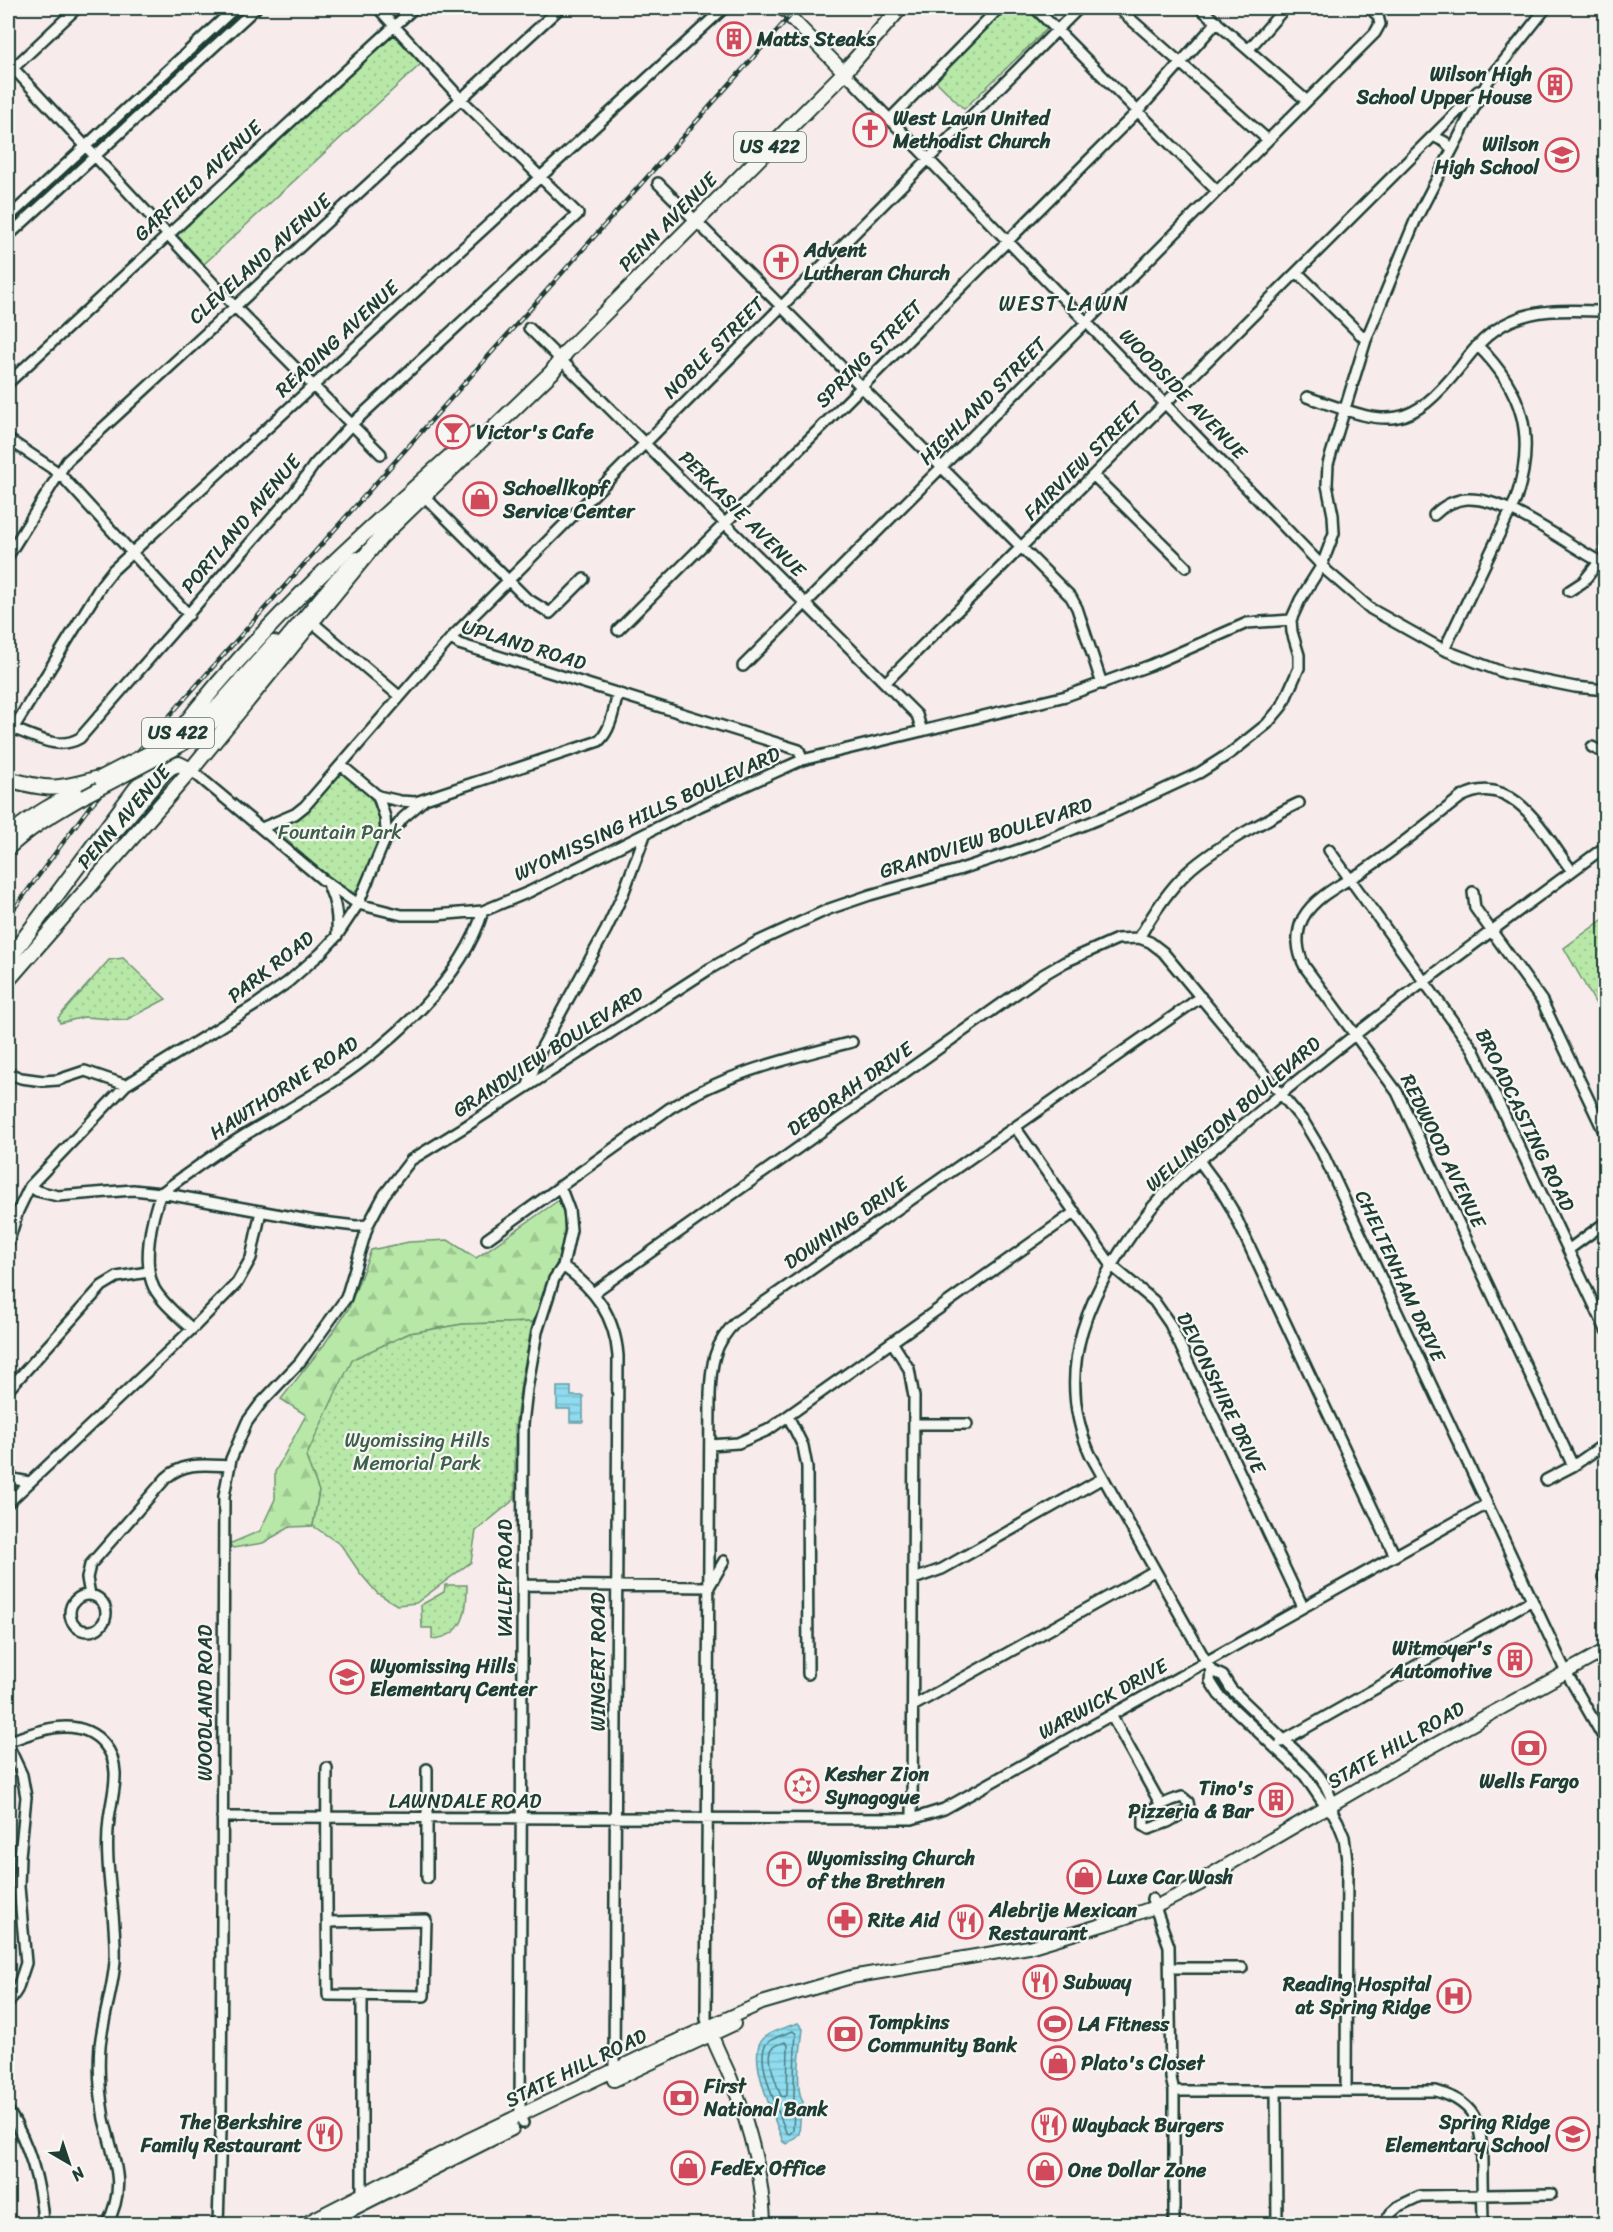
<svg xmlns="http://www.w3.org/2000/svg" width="1613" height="2232" font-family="Sriracha,sans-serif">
  <defs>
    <pattern id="forest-firs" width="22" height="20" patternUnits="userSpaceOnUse" patternTransform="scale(1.5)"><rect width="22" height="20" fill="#b8e8a8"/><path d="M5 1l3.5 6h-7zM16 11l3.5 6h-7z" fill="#9ec891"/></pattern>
    <pattern id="park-dots" width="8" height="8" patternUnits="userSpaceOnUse" patternTransform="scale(1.5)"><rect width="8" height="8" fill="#b8e8a8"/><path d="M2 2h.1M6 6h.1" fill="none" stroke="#9ec891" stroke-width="1.8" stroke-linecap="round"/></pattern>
    <pattern id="water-rules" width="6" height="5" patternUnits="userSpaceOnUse" patternTransform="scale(1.5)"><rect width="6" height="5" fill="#8fdbef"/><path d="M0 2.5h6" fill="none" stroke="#7bbdce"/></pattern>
  </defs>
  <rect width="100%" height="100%" fill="#f7ebec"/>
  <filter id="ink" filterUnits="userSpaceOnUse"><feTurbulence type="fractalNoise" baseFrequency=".0167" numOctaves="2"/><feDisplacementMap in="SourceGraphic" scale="12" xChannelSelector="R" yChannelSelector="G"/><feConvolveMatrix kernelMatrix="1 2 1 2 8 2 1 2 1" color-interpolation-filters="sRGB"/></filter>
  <g filter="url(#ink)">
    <path fill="url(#forest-firs)" stroke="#6c926e" stroke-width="1.5" d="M559 1200C576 1235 546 1287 534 1322L463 1324 410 1333 353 1359 307 1457 319 1491 313 1526 290 1527 263 1543 233 1548 229 1544 260 1531 275 1499V1472L306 1415 281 1399 323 1346 349 1308 371 1250 409 1242 448 1240 476 1258Z"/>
    <path fill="url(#park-dots)" stroke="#6c926e" stroke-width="1.5" d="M1004 8H1026L1047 29 964 109 933 78Z
      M394 33 422 63 204 264 176 234Z
      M341 772C348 775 357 783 363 789 394 822 374 855 360 890L352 893 312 863 279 833 281 825Z
      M1605 918V1020L1564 948Z
      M123 958 166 999 126 1020 84 1017 60 1023 58 1018 109 960Z
      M534 1322 522 1376 515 1428V1499L476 1531 471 1562 416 1603 397 1605 377 1593 360 1573 341 1545 313 1526 319 1491 306 1457 336 1392 353 1359 410 1333 463 1324Z
      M445 1585H467C467 1611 465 1637 432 1639V1628H422L421 1605 444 1592Z"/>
    <path fill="url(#water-rules)" stroke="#629ca4" stroke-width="1.5" d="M557 1387H571V1396H583V1422H570V1409H557Z
      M798 2023 803 2029C801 2046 794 2088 803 2102L801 2109 799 2134 787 2144 783 2142C776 2120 745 2056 763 2038 772 2030 787 2027 798 2023Z"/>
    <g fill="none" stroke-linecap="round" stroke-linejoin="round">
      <path stroke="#4c7c7f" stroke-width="1.5" d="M793 2031 796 2034C793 2067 795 2098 793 2131L789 2134 786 2132C780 2115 753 2057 767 2043 774 2037 785 2034 793 2031Z
        M785 2042 788 2045 787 2095 784 2097 781 2096C777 2086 766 2058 772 2049 775 2045 781 2044 785 2042Z"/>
      <defs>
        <path id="minor" d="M1035 8 1217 191
          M1118 8 1268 140
          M1200 8 1307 101
          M1249 49 1285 8
          M13 68 235 307 381 454
          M844 72 1328 572 1371 609 1444 650 1505 673 1575 687 1606 690
          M8 73 77 8
          M890 119 999 8
          M1433 136 1445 142 1452 149
          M658 183 1071 597 1077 608 1102 684
          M8 218 235 8
          M8 236 256 8
          M1297 272 1366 340
          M529 328 917 715 922 731
          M8 383 414 8
          M1307 397C1384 423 1405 437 1461 366 1475 347 1489 331 1511 321 1541 307 1574 311 1606 311
          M8 439 59 473 189 615
          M1094 476 1186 567
          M420 492 526 598 550 613 584 579
          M1434 515C1443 506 1454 500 1467 499 1508 497 1568 546 1606 565
          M8 556 67 461 560 8
          M1605 564 1606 533
          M1569 591 1583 582 1599 562
          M311 621 399 696
          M618 630 1138 111 1217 22
          M451 638 1079 8
          M1444 650 1516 499C1536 437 1524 391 1477 345
          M743 666 1375 33 1380 24 1378 16 1370 8
          M885 683 1478 91
          M8 727C32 734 56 752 80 738L294 493 314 465 352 424 578 214 461 99 378 8
          M13 729 102 584 113 570 724 8
          M1592 747 1606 754
          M341 765 378 796
          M191 770 323 880 358 904 402 915H436L483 911 529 892 700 806 802 760 1066 696 1151 665 1247 623 1291 620
          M262 828 295 814 305 806 451 638 459 644 799 750 802 760
          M386 840 403 818 424 800
          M1329 850 1473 1049 1606 1330
          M1572 871C1545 836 1514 769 1461 797 1429 822 1398 848 1365 870 1344 883 1315 896 1303 918 1295 934 1297 952 1305 967L1397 1092 1573 1466
          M329 887C336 903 338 916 337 934
          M1473 892 1475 908 1542 1001 1606 1136
          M1139 938C1173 878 1195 860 1254 827 1270 819 1283 810 1299 803
          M8 1073 21 1078 43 1081 58 1080 85 1071 126 1085
          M528 1085 542 1047 606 930 623 894 645 835
          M1015 1127 1112 1266 1154 1301 1170 1324 1303 1607
          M1200 1162 1220 1189 1232 1209 1395 1556
          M30 1186 37 1191 58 1196 133 1190 161 1193 314 1221 356 1226 368 1225
          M487 1239 670 1108C728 1072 787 1059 852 1042
          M8 1244 18 1211 30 1186 126 1085 257 1004 288 982 320 954 336 937 358 904 384 842 386 831 385 817 378 796 400 801 416 802 599 741C611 730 614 709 618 693
          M1568 1250 1606 1222
          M563 1266C595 1289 615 1316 618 1356L614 2074
          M593 1293 1041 976 1065 962 1117 939 1139 938 1150 942 1163 952 1304 1122 1322 1152 1566 1672 1606 1742
          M192 1329C180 1317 162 1303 154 1288 142 1263 151 1218 161 1193 188 1173 215 1153 243 1136 273 1118 304 1101 333 1082 391 1044 463 979 483 911
          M892 1342 909 1369 914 1397 912 1819
          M8 1390 102 1286 117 1277 148 1272
          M788 1416 803 1446 807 1467 808 1674
          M915 1424H967
          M710 1445 738 1443 768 1430 1075 1212
          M8 1478 29 1482
          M1546 1480 1573 1466 1606 1443
          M8 1503 192 1329 237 1283 251 1258 261 1211
          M1603 1577 1606 1575
          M914 1579 942 1569 1103 1478
          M523 1585 709 1587
          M709 1587 724 1561
          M70 1613a18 18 0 1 1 36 0a18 18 0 1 1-36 0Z
          M90 1595 87 1578 90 1565 166 1478C185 1461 206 1465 230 1466
          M1211 1670 1210 1681 1219 1695 1305 1776 1326 1807 1333 1813 1338 1822 1344 1837 1347 1860 1346 2091
          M913 1706 1154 1571
          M1111 1715 1161 1805
          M8 1742C38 1730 80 1714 105 1745 123 1767 112 1794 109 1819 103 1867 117 1913 115 1961 113 1990 103 2017 100 2046 98 2070 100 2095 104 2119 113 2158 128 2185 107 2224
          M1281 1742 1532 1600
          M8 1745 22 1775 26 1797 20 1856 19 1887 26 1963 17 1990 8 2004
          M327 1768C326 1844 327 1919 328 1995L424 1996 426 1920 327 1922
          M427 1769V1878
          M1182 1797 1188 1802 1189 1807 1187 1811 1168 1822 1149 1829 1144 1826V1816C1155 1807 1167 1801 1182 1797Z
          M1333 1813C1333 1781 1304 1759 1282 1738 1265 1722 1248 1705 1231 1689L1223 1676 1211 1670 1090 1454C1052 1368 1090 1289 1143 1219 1177 1173 1227 1139 1270 1103 1379 1013 1493 930 1606 846
          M222 1817 912 1819 944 1809 1487 1504
          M1152 1899 1169 1946 1171 2078 1174 2091V2224
          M1170 1968H1242
          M362 1995V2193L364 2200
          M709 2027 706 2019 710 1394C711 1365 714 1343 736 1322L1201 997
          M1174 2091H1436C1482 2104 1482 2131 1482 2172 1482 2190 1483 2207 1483 2224
          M1276 2091 1277 2224
          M8 2110C29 2144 41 2184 43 2224
          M523 2123 520 2116 523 1424 527 1389 537 1332 554 1279 563 1266 571 1230 569 1210 560 1186
          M218 2224 221 2130 224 1496 231 1459 247 1422 261 1403 300 1362 346 1298 368 1225 384 1195 411 1160 463 1128 711 968 757 942 829 909 870 895 958 870 1036 844 1111 814 1199 773 1232 752 1267 724 1282 706 1299 668V655L1292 632 1291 620 1300 600 1322 565 1334 533 1333 515 1327 485 1328 464 1366 340 1415 221 1488 81 1546 8
          M1384 2224 1391 2213 1399 2206 1420 2196 1551 2194"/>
        <path id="major" d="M781 8 784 10
          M791 18 844 72
          M190 728 220 703 274 642
          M173 750 199 734 222 715 336 579 357 558
          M8 835C32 814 59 800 88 785
          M8 849C31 827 58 812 85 796
          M709 2028C715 2046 724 2062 731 2079 749 2125 763 2175 764 2224
          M614 2080 734 2024
          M304 2224 466 2141 652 2052 762 2003 851 1977 1029 1947 1112 1922 1155 1907 1200 1884 1207 1877 1413 1757 1606 1650
          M323 2224 512 2129"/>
        <path id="highway" d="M175 737C261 623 368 529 475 434
          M8 779C49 791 58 790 99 778
          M116 830 164 773 171 767 179 764 191 770
          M8 960 161 755
          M8 980 191 770 380 538 552 372 566 352 840 77 900 8"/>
      </defs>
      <use href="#minor" stroke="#1f3d34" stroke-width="14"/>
      <use href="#major" stroke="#1f3d34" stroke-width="16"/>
      <use href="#highway" stroke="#1f3d34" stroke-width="18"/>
      <use href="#minor" stroke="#f6f6f2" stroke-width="9"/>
      <use href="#major" stroke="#f6f6f2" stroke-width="12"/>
      <use href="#highway" stroke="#f6f6f2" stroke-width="14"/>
      <defs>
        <path id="rail" d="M8 917 90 806 141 748 797 8"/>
      </defs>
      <use href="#rail" stroke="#1f3d34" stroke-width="4.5"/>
      <use href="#rail" stroke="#f6f6f2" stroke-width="2" stroke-dasharray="7" stroke-linecap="butt"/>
      <defs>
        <path id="major-bridge" d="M99 778 171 741 190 728
          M85 796 173 750"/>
      </defs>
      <use href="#major-bridge" stroke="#1f3d34" stroke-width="16" stroke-linecap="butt"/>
      <use href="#major-bridge" stroke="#f6f6f2" stroke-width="12"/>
    </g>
  </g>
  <defs>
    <symbol id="building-ring" viewBox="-11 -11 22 22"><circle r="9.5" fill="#f6f6f2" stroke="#d1495b" stroke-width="1.5"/><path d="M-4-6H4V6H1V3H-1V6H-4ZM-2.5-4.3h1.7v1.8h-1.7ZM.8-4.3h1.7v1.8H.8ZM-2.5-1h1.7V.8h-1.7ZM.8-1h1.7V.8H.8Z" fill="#d1495b"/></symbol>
    <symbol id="church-ring" viewBox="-11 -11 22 22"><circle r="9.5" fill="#f6f6f2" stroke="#d1495b" stroke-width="1.5"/><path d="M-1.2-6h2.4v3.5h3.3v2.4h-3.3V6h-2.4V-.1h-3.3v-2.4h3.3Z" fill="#d1495b"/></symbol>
    <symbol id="school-ring" viewBox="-11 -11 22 22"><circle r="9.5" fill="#f6f6f2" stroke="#d1495b" stroke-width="1.5"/><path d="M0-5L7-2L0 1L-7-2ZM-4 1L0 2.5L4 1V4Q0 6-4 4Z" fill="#d1495b"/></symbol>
    <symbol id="bar-ring" viewBox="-11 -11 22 22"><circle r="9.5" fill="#f6f6f2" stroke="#d1495b" stroke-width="1.5"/><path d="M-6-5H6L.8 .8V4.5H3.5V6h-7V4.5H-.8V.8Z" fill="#d1495b"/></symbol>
    <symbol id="shop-ring" viewBox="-11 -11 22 22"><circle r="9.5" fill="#f6f6f2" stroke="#d1495b" stroke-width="1.5"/><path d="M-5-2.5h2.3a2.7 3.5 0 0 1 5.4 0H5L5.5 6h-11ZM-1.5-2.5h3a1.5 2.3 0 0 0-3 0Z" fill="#d1495b"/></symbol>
    <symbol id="bank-ring" viewBox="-11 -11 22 22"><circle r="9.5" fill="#f6f6f2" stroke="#d1495b" stroke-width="1.5"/><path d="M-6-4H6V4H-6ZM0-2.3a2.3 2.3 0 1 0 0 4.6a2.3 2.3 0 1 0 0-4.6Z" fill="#d1495b"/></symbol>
    <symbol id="synagogue-ring" viewBox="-11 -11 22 22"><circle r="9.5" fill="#f6f6f2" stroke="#d1495b" stroke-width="1.5"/><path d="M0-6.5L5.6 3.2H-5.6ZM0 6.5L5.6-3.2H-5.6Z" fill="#d1495b"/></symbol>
    <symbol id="pharmacy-ring" viewBox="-11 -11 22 22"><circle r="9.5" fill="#f6f6f2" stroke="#d1495b" stroke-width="1.5"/><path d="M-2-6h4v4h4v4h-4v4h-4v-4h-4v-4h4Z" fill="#d1495b"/></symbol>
    <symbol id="restaurant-ring" viewBox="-11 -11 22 22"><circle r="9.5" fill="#f6f6f2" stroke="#d1495b" stroke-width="1.5"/><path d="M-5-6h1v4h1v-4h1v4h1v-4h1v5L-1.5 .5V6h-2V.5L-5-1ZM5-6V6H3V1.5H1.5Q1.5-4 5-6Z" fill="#d1495b"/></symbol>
    <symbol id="hospital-ring" viewBox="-11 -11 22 22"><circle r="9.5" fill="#f6f6f2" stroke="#d1495b" stroke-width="1.5"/><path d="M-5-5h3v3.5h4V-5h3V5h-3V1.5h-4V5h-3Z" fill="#d1495b"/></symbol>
    <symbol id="stadium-ring" viewBox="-11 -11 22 22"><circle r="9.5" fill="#f6f6f2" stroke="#d1495b" stroke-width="1.5"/><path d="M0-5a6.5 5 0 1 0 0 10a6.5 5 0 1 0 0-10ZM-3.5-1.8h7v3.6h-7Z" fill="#d1495b"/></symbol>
  </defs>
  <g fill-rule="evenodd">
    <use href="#building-ring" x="715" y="20" width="38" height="38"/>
    <use href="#building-ring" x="1536" y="66" width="38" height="38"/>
    <use href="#church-ring" x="851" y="111" width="38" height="38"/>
    <use href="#school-ring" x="1543" y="136" width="38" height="38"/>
    <use href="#church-ring" x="762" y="243" width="38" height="38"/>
    <use href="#bar-ring" x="434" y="413" width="38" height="38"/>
    <use href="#shop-ring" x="461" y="480" width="38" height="38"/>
    <use href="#building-ring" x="1496" y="1641" width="38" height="38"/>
    <use href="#school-ring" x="328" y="1658" width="38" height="38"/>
    <use href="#bank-ring" x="1510" y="1729" width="38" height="38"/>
    <use href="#synagogue-ring" x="783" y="1767" width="38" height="38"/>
    <use href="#building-ring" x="1257" y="1781" width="38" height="38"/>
    <use href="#church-ring" x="765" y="1850" width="38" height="38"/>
    <use href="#shop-ring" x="1065" y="1858" width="38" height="38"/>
    <use href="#pharmacy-ring" x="826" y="1901" width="38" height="38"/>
    <use href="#restaurant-ring" x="947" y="1903" width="38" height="38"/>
    <use href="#restaurant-ring" x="1021" y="1963" width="38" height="38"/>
    <use href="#hospital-ring" x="1435" y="1977" width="38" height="38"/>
    <use href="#stadium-ring" x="1036" y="2005" width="38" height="38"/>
    <use href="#bank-ring" x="826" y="2015" width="38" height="38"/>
    <use href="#shop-ring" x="1039" y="2044" width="38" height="38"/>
    <use href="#bank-ring" x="662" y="2079" width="38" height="38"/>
    <use href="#restaurant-ring" x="1030" y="2106" width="38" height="38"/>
    <use href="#restaurant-ring" x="306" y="2115" width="38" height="38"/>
    <use href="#school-ring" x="1554" y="2115" width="38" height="38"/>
    <use href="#shop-ring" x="669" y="2149" width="38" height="38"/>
    <use href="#shop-ring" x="1026" y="2151" width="38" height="38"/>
  </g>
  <g text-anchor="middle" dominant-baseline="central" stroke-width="4.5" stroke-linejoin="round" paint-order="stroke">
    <g fill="#f6f6f2" stroke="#60746d" stroke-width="1.5">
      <rect x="734" y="132" width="72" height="30" rx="4.5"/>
      <rect x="142" y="718" width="72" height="30" rx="4.5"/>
    </g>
    <g font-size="18" font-weight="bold" fill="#1f3d34">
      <text x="770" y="147">US 422</text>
      <text x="178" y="733">US 422</text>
    </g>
    <g font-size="20" font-weight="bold" fill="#1f3d34" stroke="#f6f6f2" text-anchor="start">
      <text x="757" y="39">Matts Steaks</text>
      <text x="1532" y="74" text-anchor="end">Wilson High<tspan x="1532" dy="23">School Upper House</tspan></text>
      <text x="893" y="118">West Lawn United<tspan x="893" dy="23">Methodist Church</tspan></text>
      <text x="1539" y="144" text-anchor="end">Wilson<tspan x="1539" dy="23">High School</tspan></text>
      <text x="804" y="250">Advent<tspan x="804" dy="23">Lutheran Church</tspan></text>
      <text x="476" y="432">Victor's Cafe</text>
      <text x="503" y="488">Schoellkopf<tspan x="503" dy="23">Service Center</tspan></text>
      <text x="1492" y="1648" text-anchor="end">Witmoyer's<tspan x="1492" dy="23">Automotive</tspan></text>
      <text x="370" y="1666">Wyomissing Hills<tspan x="370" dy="23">Elementary Center</tspan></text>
      <text x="825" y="1774">Kesher Zion<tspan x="825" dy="23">Synagogue</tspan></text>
      <text x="1529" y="1781" text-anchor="middle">Wells Fargo</text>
      <text x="1253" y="1788" text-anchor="end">Tino's<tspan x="1253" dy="23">Pizzeria &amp; Bar</tspan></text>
      <text x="807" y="1858">Wyomissing Church<tspan x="807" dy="23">of the Brethren</tspan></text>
      <text x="1107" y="1877">Luxe Car Wash</text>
      <text x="989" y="1910">Alebrije Mexican<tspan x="989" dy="23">Restaurant</tspan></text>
      <text x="868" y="1920">Rite Aid</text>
      <text x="1063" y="1982">Subway</text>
      <text x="1431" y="1984" text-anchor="end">Reading Hospital<tspan x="1431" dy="23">at Spring Ridge</tspan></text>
      <text x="868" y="2022">Tompkins<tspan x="868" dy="23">Community Bank</tspan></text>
      <text x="1078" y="2024">LA Fitness</text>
      <text x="1081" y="2063">Plato's Closet</text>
      <text x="704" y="2086">First<tspan x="704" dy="23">National Bank</tspan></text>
      <text x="302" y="2122" text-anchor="end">The Berkshire<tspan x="302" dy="23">Family Restaurant</tspan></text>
      <text x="1550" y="2122" text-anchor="end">Spring Ridge<tspan x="1550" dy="23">Elementary School</tspan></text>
      <text x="1072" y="2125">Wayback Burgers</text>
      <text x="711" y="2168">FedEx Office</text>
      <text x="1068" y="2170">One Dollar Zone</text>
    </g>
    <g font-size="20" fill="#1f3d34" stroke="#f6f6f2">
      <text transform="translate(198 181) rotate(-43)">GARFIELD AVENUE</text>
      <text transform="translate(668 222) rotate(-45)">PENN AVENUE</text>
      <text transform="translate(260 259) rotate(-42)">CLEVELAND AVENUE</text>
      <text transform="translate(337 339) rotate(-43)">READING AVENUE</text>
      <text transform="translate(714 348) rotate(-45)">NOBLE STREET</text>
      <text transform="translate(869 354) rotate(-45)">SPRING STREET</text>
      <text transform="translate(1183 394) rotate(46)">WOODSIDE AVENUE</text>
      <text transform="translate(983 401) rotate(-45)">HIGHLAND STREET</text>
      <text transform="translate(1083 461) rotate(-45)">FAIRVIEW STREET</text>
      <text transform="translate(742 514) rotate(45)">PERKASIE AVENUE</text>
      <text transform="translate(241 524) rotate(-50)">PORTLAND AVENUE</text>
      <text transform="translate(524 645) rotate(17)">UPLAND ROAD</text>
      <text transform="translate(647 814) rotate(-25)">WYOMISSING HILLS BOULEVARD</text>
      <text transform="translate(124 817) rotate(-49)">PENN AVENUE</text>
      <text transform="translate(986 838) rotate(-18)">GRANDVIEW BOULEVARD</text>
      <text transform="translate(271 967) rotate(-38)">PARK ROAD</text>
      <text transform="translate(548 1052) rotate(-33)">GRANDVIEW BOULEVARD</text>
      <text transform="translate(284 1088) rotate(-33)">HAWTHORNE ROAD</text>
      <text transform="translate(850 1089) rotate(-35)">DEBORAH DRIVE</text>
      <text transform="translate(1233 1114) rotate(-41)">WELLINGTON BOULEVARD</text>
      <text transform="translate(1525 1120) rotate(64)">BROADCASTING ROAD</text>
      <text transform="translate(1443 1151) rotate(64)">REDWOOD AVENUE</text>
      <text transform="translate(846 1223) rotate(-35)">DOWNING DRIVE</text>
      <text transform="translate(1400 1276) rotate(65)">CHELTENHAM DRIVE</text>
      <text transform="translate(1221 1393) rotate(64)">DEVONSHIRE DRIVE</text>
      <text transform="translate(505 1578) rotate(-90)">VALLEY ROAD</text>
      <text transform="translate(598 1662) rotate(-90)">WINGERT ROAD</text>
      <text transform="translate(1103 1699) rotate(-29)">WARWICK DRIVE</text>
      <text transform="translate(205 1703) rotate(-90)">WOODLAND ROAD</text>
      <text transform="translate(1396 1745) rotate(-30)">STATE HILL ROAD</text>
      <text x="465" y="1801">LAWNDALE ROAD</text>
      <text transform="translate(576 2068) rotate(-26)">STATE HILL ROAD</text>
    </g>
    <g font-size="20" fill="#3e5f4b" stroke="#f6f6f2">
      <text x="340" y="832">Fountain Park</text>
      <text x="417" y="1440">Wyomissing Hills<tspan x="417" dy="23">Memorial Park</tspan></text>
    </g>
    <g font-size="22" letter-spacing="1.5" fill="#1f3d34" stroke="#f6f6f2">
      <text x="1064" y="303">WEST LAWN</text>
    </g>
  </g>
  <rect width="1613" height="2232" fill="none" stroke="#f6f6f2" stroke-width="30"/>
  <rect x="15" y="15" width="1583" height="2202" fill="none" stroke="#1f3d34" stroke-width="2" filter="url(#ink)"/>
  <g transform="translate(69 2163) rotate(141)" stroke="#f6f6f2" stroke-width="4.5" paint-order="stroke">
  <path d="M0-4.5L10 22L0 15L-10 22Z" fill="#1f3d34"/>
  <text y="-9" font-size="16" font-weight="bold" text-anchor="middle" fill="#1f3d34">N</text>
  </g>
</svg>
